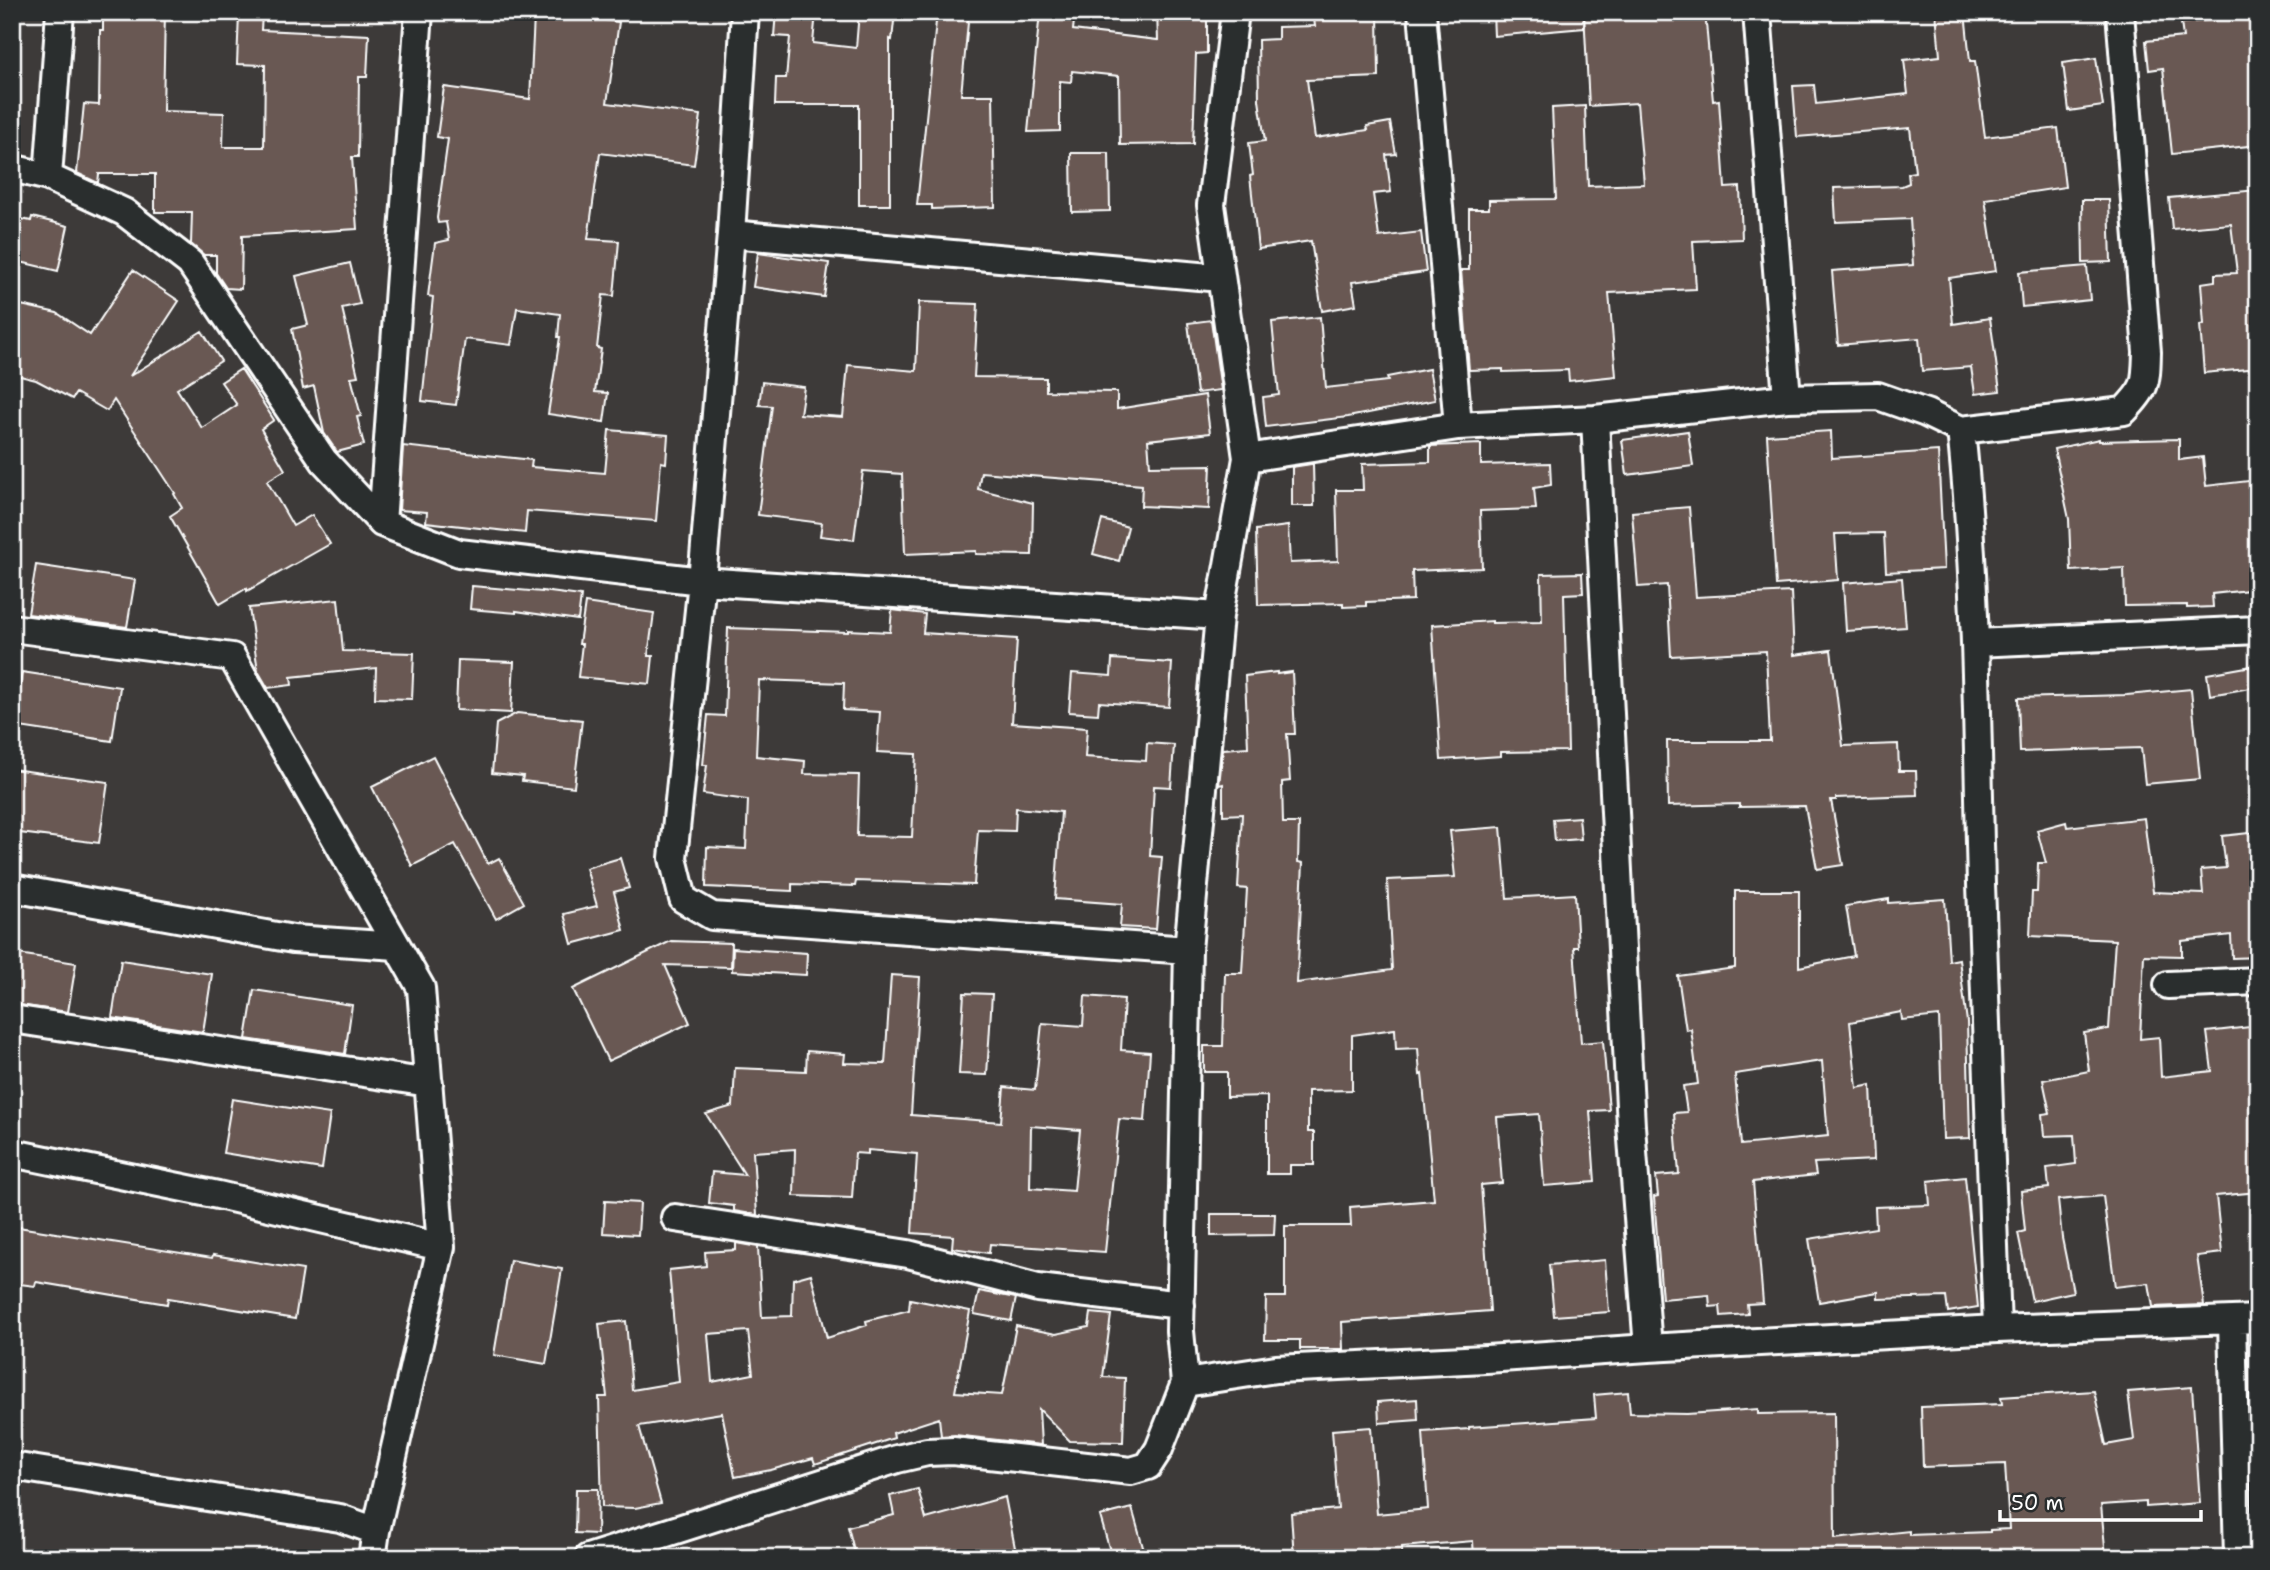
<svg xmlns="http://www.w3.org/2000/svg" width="2270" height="1570" font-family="'Shantell Sans',sans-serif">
  <rect width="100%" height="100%" fill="#3d3a39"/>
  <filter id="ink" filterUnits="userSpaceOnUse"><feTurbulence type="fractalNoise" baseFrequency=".0143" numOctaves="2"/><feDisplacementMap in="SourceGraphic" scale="14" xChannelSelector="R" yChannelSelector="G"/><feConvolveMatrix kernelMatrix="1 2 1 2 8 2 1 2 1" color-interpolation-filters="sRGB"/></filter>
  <g filter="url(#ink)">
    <path fill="#695852" stroke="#fff" stroke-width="2" fill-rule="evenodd" d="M103 12H165L163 111 224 113 223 147H264L265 65 237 64 239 14 262 15 261 30 369 35 367 77H359L358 157H352L357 229 242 236 241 289 226 288 216 273V255H204L191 244 192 212H155V174H99L98 183 77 173 84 104 99 105 100 30H103Z
      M776 12H816L813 43 856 48 859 12H895L892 40 890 39V205H859V105H775L776 78H786L790 37 774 36Z
      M937 12H969L961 95H993L995 207 932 209V205H917Z
      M1040 12H1075L1073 30 1158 40 1157 12H1207V53L1196 54 1193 144 1120 145 1119 76 1072 71 1071 82 1060 81V131L1028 132Z
      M1313 12H1378L1379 77 1307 80 1315 138 1368 130 1367 126 1390 122 1396 154 1386 155 1391 192 1373 194 1379 237 1421 232 1426 272 1352 282 1356 305 1322 311 1311 241 1258 249 1250 176 1253 175 1249 143 1265 141 1259 100 1258 40 1278 39V27L1315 26Z
      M1493 12H1584V28L1494 36Z
      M1584 12H1705L1713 101 1719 100 1725 188 1740 187 1742 239 1693 241 1696 289 1609 293 1616 376 1569 381 1568 370 1503 372V369L1469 370 1461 270H1469V209H1489V200L1556 199 1552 108 1585 106 1588 186 1644 184 1637 103 1589 106Z
      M1936 12H1965L1970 61H1975L1985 137 2058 128 2065 187 1985 199 1996 271 1949 278 1953 324 1990 318 2000 391 1975 394 1971 367 1922 371 1919 338 1838 345 1832 271 1913 265 1910 219 1836 222 1834 188 1902 186 1909 183 1908 173 1915 172 1910 128 1797 137 1793 86 1814 85 1816 104 1908 94 1904 60 1940 56Z
      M2258 15V72H2254L2258 110V145L2172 154 2163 68 2149 70 2146 41 2183 37 2181 23Z
      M534 16 584 17 619 22 607 103 701 115 694 165 600 153 588 239 619 241 614 296 603 295 597 348 601 349 595 392 608 393 604 422 548 414 560 337H558L560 314 517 308 511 345 465 339 456 405 422 401 433 297 428 296 435 243 449 240 446 222 438 223 437 218 448 139 437 137 444 87 530 99Z
      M2096 58 2103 106 2069 111 2063 63Z
      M1071 153H1109L1110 211 1072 212Z
      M2258 190V368L2204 373 2200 325 2204 324 2201 283 2215 281V274L2237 273 2231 224 2172 229 2169 198Z
      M2082 200H2109L2111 262 2083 263Z
      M12 217 31 221 32 217 68 226 58 271 12 260Z
      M758 253 829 263 824 297 753 287Z
      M350 263 360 304 342 308 358 376 351 377 361 416 357 417 364 445 337 452 324 433 314 386 303 389 292 329 308 325 296 276Z
      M2087 266 2090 300 2022 307 2019 272Z
      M133 270 179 301 130 376 202 331 221 361 177 389 202 428 237 405 221 382 241 369 274 420 261 429 285 470 267 481 293 526 312 515 330 544 247 591V588L220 604 170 516 182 508 174 494 175 493 114 400 107 411 76 393 72 399 36 380 12 374V303L57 313 90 335Z
      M919 302 978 304 974 377 1046 378V391L1117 392V409L1205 395 1210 433 1148 440 1150 466 1211 465 1209 509 1141 506 1142 485 981 472 978 489 1033 503 1032 555 976 554V551L905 554 902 474 863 471 854 540 820 536 822 523 758 515 772 406 759 405 762 382 804 387 800 414 843 417 848 365 916 371Z
      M1320 317 1326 388 1388 381 1387 377 1429 369 1435 400 1348 417 1266 427 1263 397 1279 395 1272 322Z
      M1211 320 1221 390 1197 393 1188 323Z
      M609 430 668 435 666 463 661 462 656 521 527 511 525 533 426 522 427 512 399 510 403 446 532 460 531 467 605 473Z
      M1688 431 1693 466 1627 475 1622 440Z
      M1831 431 1832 458 1938 451 1944 569 1886 572 1884 533 1835 534 1838 580 1776 585 1767 435Z
      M2099 439V441L2179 439V460L2203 457 2206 486 2257 480 2258 589 2212 594 2213 607 2187 608V605L2125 606 2124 568 2071 571 2069 519 2054 449Z
      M1481 444V465L1550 463 1551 485 1534 488 1536 509 1480 511 1482 568 1412 571 1413 600 1366 602V606L1343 607V603L1258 605 1256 530 1288 526 1290 563 1338 561 1336 490H1363L1362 464 1430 462V446Z
      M1311 464H1313L1314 506H1292V467Z
      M1689 507 1696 597 1791 592 1794 655 1831 650 1843 746 1898 744 1899 771H1916L1917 795 1836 798V800H1831L1843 865 1817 869 1805 806 1739 807V804L1668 806 1667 741H1770L1766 651 1671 656 1667 585 1638 587 1632 512Z
      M1102 520 1128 527 1119 561 1093 554Z
      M36 565 135 580 127 627 28 614Z
      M1582 573 1583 593 1564 594 1568 751 1501 752V756L1441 760 1432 625 1492 621V623L1542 622 1541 574Z
      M1902 578 1906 627 1846 631 1843 583Z
      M472 586 542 592V591L581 596 578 620 516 611V613L470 609Z
      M338 599 343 651 414 653 412 699 375 698 376 668 291 677 292 685 268 688 258 671 249 608Z
      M585 603 654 613 648 656H653L650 684 578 677 582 644H579Z
      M892 610 925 614 923 633 1017 639 1012 723 1087 728 1085 757 1146 761 1147 743 1174 745 1171 787 1154 786 1150 856 1162 857 1156 929 1120 927 1122 904 1055 899 1061 812 1016 808 1015 831 978 830 974 885 856 881 855 886 792 884V891L706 887 707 847 746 849 748 800 703 794 707 765H703L708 715 725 716 728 628 848 632V630L890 632ZM759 680 844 683 843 710 880 712 877 752 916 754 912 837 857 836 859 775 804 774 805 761 756 756Z
      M1112 659 1172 663 1169 707 1099 702 1098 714 1069 712 1072 673 1111 676Z
      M458 660 514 662 511 713 456 710Z
      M2252 666 2256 687 2210 695 2207 674Z
      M22 672 120 687 112 741 13 726Z
      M1277 672V674L1292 672 1295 734H1287L1290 781 1282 782 1283 823H1299L1298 862 1303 863 1297 983 1392 970 1387 880 1455 877 1450 831 1501 827 1507 898 1575 894 1578 947H1574L1581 1043 1603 1041 1609 1110 1590 1111 1595 1182 1544 1186 1539 1114 1497 1117 1502 1183 1481 1185 1490 1311 1342 1322 1343 1349H1300V1340H1265L1266 1297H1285V1226H1351L1350 1207 1434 1200 1422 1074 1420 1075 1418 1048 1396 1049 1395 1029 1352 1035V1090L1308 1091V1132H1314V1165H1290V1174H1267V1096L1227 1097V1072H1204V1046H1223L1225 973H1242L1247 889 1238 888 1242 814 1223 815V784L1219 785 1223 749 1248 747 1245 676Z
      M2191 689 2200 779 2145 784 2141 748 2020 752 2018 698 2127 695Z
      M517 713 582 720 574 787 522 781 523 776 492 773 496 724Z
      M433 756 488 864 499 858 524 903 496 919 455 844 412 866 372 787Z
      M12 769 108 782 99 843 12 832Z
      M1579 817 1581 839 1555 841 1553 819Z
      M2144 818 2153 892 2203 894 2201 870 2226 868 2222 836 2258 832V957L2232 958 2231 935 2182 941V956L2144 955 2140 1039 2159 1037 2161 1077 2212 1071 2207 1032 2258 1026V1192L2216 1196 2222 1253 2197 1256 2204 1305 2153 1307 2149 1283 2115 1287 2103 1196 2058 1200 2062 1238 2073 1292 2032 1301 2018 1233 2025 1231 2021 1191 2049 1188 2047 1168 2076 1164 2074 1135 2044 1136 2042 1114 2050 1113 2043 1080 2089 1071 2084 1033 2109 1029 2115 940 2030 936 2032 892H2037L2038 863H2046L2037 830 2066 822 2067 827Z
      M620 858 629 888 614 892 624 930 572 944 564 914 597 906 586 868Z
      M1735 891H1799V967L1854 956 1846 906 1889 899V903L1945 899 1949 961 1959 959 1967 1022 1970 1138 1943 1139 1939 1016 1902 1020 1901 1012 1850 1022 1857 1088 1871 1085 1874 1160 1814 1163 1816 1175 1753 1182 1763 1303 1747 1304 1748 1314 1721 1316 1720 1306 1710 1307 1709 1295 1662 1299 1654 1197 1658 1196 1656 1176 1679 1174 1674 1113 1687 1112 1683 1086 1698 1084 1691 1029 1686 1030 1678 976 1735 968ZM1822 1061 1828 1136 1741 1145 1735 1074Z
      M671 941 732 943 731 967 665 965 690 1023 608 1061 573 989Z
      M733 948 807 953 806 975 732 971Z
      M12 953 76 963 68 1012 12 1004Z
      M121 960 212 974 203 1032 112 1018Z
      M891 975 920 977 911 1115 1001 1122 1004 1087 1035 1090 1042 1023 1083 1026 1085 996 1124 999 1121 1050 1150 1052 1145 1121 1119 1119 1105 1252 990 1244 989 1253 952 1248 953 1236 912 1233 917 1154 868 1150V1154L855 1153 852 1198 794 1196 795 1149 753 1152 757 1215 734 1211V1206L709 1203 712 1172 745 1175 706 1114 733 1106 735 1068 806 1071 807 1051 845 1054 844 1063 885 1064ZM1031 1126 1080 1130 1074 1191 1030 1188Z
      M254 990 352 1005 345 1054 246 1039Z
      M964 993 992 994 987 1075 959 1074Z
      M232 1099 330 1114 322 1169 223 1153Z
      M1965 1177 1978 1307 1948 1312 1946 1297 1878 1299V1292L1819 1302 1809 1239 1876 1228 1875 1207 1930 1205 1928 1181Z
      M605 1201 640 1203 638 1235 603 1233Z
      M1211 1214H1275L1274 1235 1211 1236Z
      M12 1226 212 1258 213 1255 303 1270 295 1319 168 1298 167 1304 36 1282 35 1286 12 1283Z
      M736 1243 758 1247 762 1317 792 1316 793 1279 811 1274 827 1338 867 1325 866 1321 909 1310 910 1299 970 1311 955 1392 1002 1395 1016 1326 1056 1334 1089 1327 1091 1313 1111 1315 1103 1377 1125 1378 1123 1442 1070 1441 1039 1409 1041 1445 955 1435 941 1436 939 1418 893 1433 894 1438 815 1464 813 1458 771 1470 735 1477 722 1413 639 1426 661 1503 635 1508 602 1507 599 1397H607L599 1324 626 1321 632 1390 679 1382 669 1270 706 1266 705 1252 736 1250ZM748 1331 753 1374 712 1382 708 1334Z
      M510 1260 562 1269 546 1364 494 1355Z
      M1605 1260 1609 1312 1554 1316 1549 1265Z
      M979 1291 1016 1298 1011 1321 974 1314Z
      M2192 1387 2200 1503 2146 1507V1502L2101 1505 2106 1558H1919V1555L1895 1558H1474L1473 1541 1402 1547V1558H1294L1291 1513 1338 1509 1332 1430 1371 1427 1377 1514 1428 1509 1423 1432 1469 1429V1427L1596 1418 1594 1395 1628 1392 1630 1413 1687 1414 1758 1409V1414L1834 1413 1835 1539 1909 1531V1535L1990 1532V1530L2009 1529 2005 1464 1923 1467 1921 1407 2002 1404 2001 1397 2094 1391 2106 1445 2134 1440 2128 1392Z
      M1417 1399 1418 1420 1379 1423 1378 1402Z
      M576 1489H598L597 1534 575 1533Z
      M918 1489 926 1519 1005 1497 1017 1558H856L848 1527 894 1515 890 1496Z
      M1132 1508 1146 1558H1112L1100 1516Z"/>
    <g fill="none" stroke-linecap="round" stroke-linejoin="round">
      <defs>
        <path id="street" d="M745 12 731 234 702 581 673 858 683 899 712 916 1188 950
          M1235 12 1211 205 1247 458
          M1422 12 1458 426
          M1757 12 1787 398
          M12 168 48 177 124 212 190 263 324 461 382 523 459 553 702 581 1219 616 1247 458 1458 426 1595 419 1787 398 1878 396 1926 413 1961 430
          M48 177 60 12
          M731 234 1221 278
          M1595 419 1631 1126 1648 1348
          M382 523 419 12
          M12 628 232 657 421 988 441 1247 376 1531 372 1558
          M1975 643 2258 630
          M12 888 293 939 397 946
          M2168 985 2258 981
          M12 1019 429 1083
          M12 1153 218 1195 441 1247
          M675 1218 908 1254 1038 1288 1181 1305
          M2232 1321 2238 1558
          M1997 1329C1992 1181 1985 1033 1981 884 1977 733 1977 581 1961 430L2124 411C2147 387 2146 384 2147 352L2120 12
          M1185 1383 1276 1369 1486 1359 1648 1348 1997 1329 2258 1319
          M12 1466 340 1518 376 1531
          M588 1558 897 1459 927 1452 953 1451 1131 1471 1148 1466 1159 1449 1185 1383 1180 1331 1188 950 1219 616"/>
      </defs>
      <use href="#street" stroke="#fff" stroke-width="32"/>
      <use href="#street" stroke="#2a2d2e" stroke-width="26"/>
    </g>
  </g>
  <rect width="2270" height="1570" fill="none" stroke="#2a2d2e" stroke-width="42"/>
  <rect x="21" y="21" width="2228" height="1528" fill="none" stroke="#fff" stroke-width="2.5" filter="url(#ink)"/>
  <path d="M2000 1510v10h201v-10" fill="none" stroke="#ffffff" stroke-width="3.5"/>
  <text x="2011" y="1510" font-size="21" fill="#ffffff" stroke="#2a2d2e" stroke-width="5" paint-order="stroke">50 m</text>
</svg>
